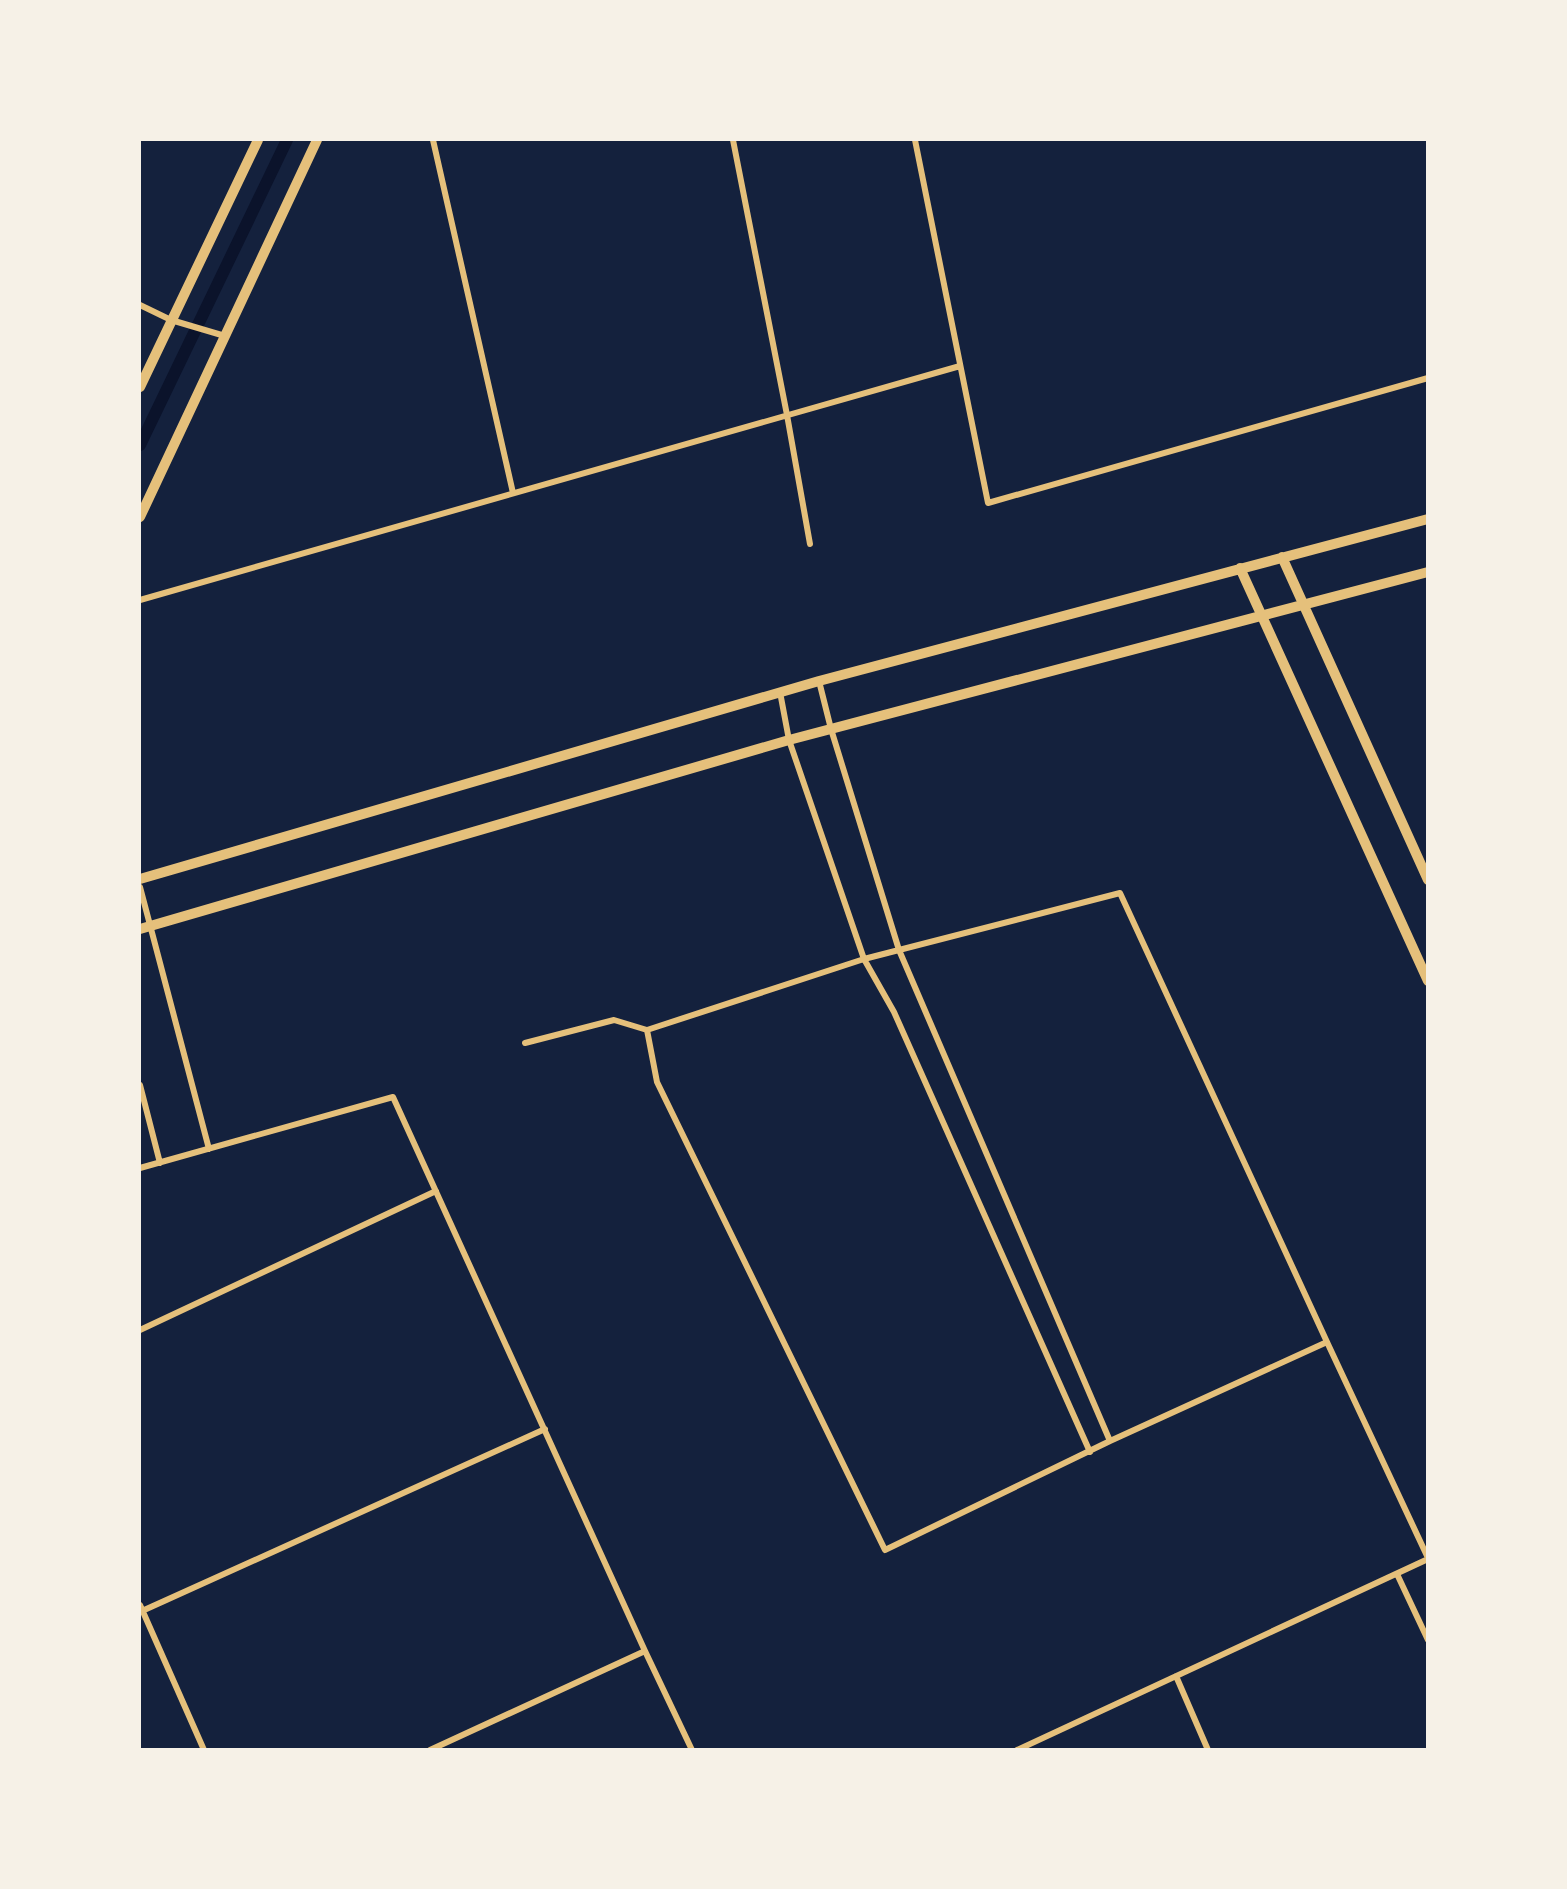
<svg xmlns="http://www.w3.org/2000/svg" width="1567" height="1889" font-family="Lato,sans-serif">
  <rect width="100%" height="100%" fill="#14213d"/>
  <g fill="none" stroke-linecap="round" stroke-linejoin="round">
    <path stroke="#0b132b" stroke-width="12" d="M140 445 287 140"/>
    <path stroke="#e5c07b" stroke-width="6" d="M433 140 513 493
      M733 140 787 415 810 544
      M915 140 988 503 1428 378
      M140 305 171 320 225 336
      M140 600 960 366
      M819 681 831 729 899 950 1110 1441
      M780 692 789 740 864 959 894 1012 1090 1452
      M140 887 209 1149
      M1120 893 1327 1342 1110 1441 885 1550 657 1082 647 1030 864 959Z
      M525 1043 614 1020 647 1030
      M140 1085 160 1163
      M140 1168 393 1097 645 1651 692 1750
      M140 1330 436 1191
      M1327 1342 1428 1558
      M1397 1574 1428 1640
      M140 1605 204 1750
      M142 1611 545 1429
      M1176 1676 1208 1750
      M430 1750 645 1651
      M1017 1750 1428 1559"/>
    <path stroke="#e5c07b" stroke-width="10" d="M140 387 258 140
      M140 517 317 140
      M1282 557 1428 880
      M1240 568 1428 981
      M140 879 819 681 1428 519
      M140 929 789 740 1428 572"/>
  </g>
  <rect width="1567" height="1889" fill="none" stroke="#f6f1e7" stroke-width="282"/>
</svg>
